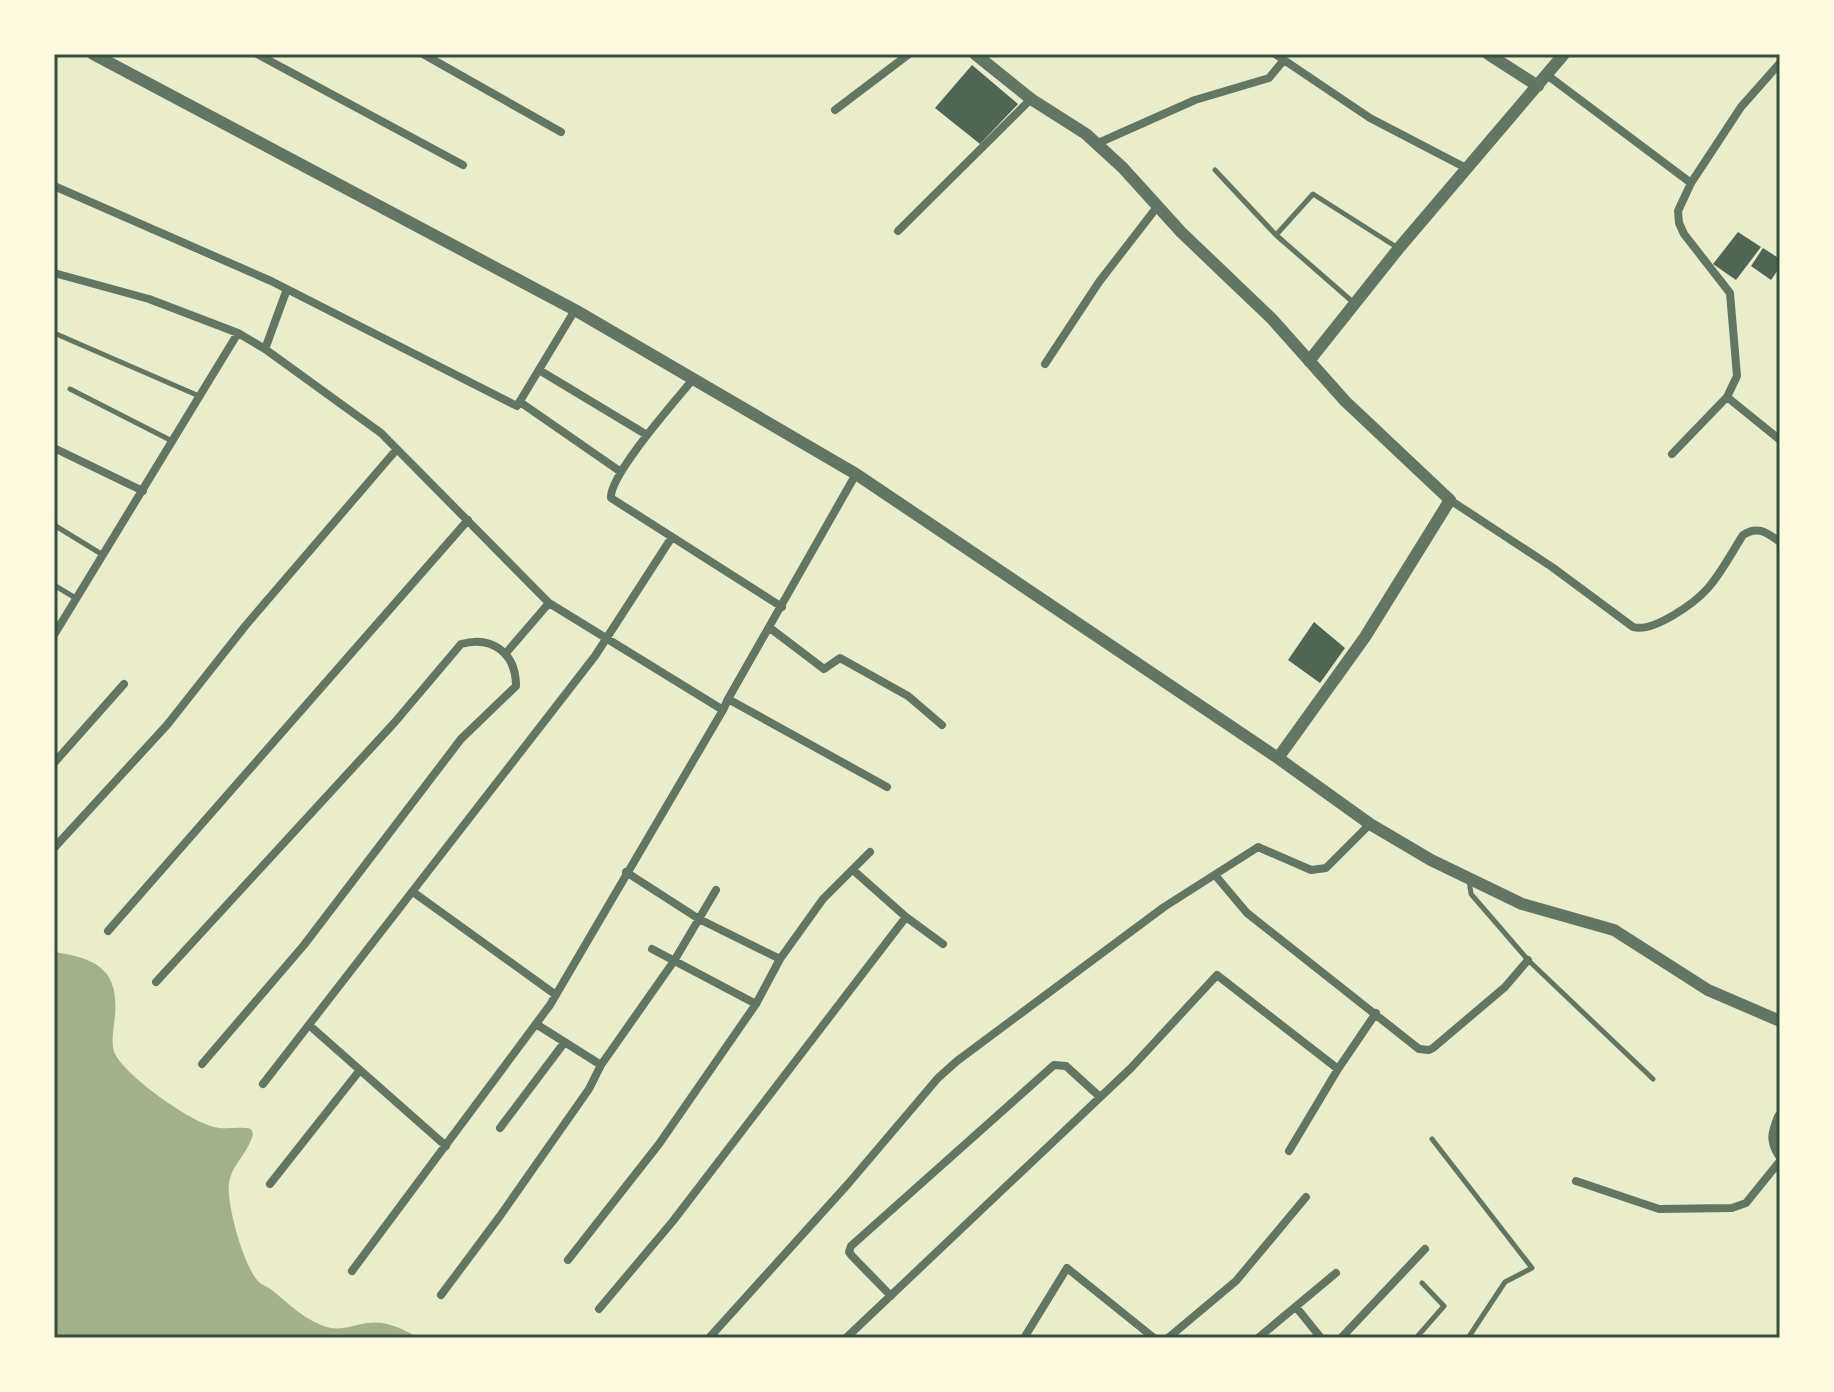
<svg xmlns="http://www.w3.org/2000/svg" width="1834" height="1392" font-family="'Archivo Narrow',sans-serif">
  <rect width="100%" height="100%" fill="#e9edc9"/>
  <path fill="#a3b18a" d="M54 952C102 959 121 973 114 1024 113 1034 111 1045 115 1054 127 1077 189 1121 214 1127 226 1130 239 1126 251 1129L253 1134C249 1152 232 1164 229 1183 226 1203 244 1268 259 1282 262 1285 266 1286 269 1288 289 1303 305 1322 331 1328 343 1330 355 1325 367 1323 386 1320 403 1329 419 1338H54Z"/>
  <path fill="#4f6655" d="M972 65 1018 104 980 144 935 108Z
    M1738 232 1761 247 1736 280 1713 264Z
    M1763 248 1780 259V267L1771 280 1751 266Z
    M1314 622 1345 648 1320 683 1288 660Z"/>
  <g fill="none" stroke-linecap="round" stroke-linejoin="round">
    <path stroke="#617663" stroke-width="5" d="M1215 170 1276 235 1354 303
      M1276 235 1313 194 1398 248
      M54 333 199 396
      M70 389 172 441
      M54 525 103 555
      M54 585 77 599
      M1469 880 1471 894 1528 960 1653 1079
      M1432 1139 1532 1268 1505 1282 1468 1338
      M1416 1338 1444 1306 1422 1283"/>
    <path stroke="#617663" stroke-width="8" d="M257 54 463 165
      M423 54 561 132
      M1275 54 1370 118 1468 169
      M1547 75 1691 183
      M835 110 909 54
      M1096 144 1195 100 1269 78 1284 60
      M54 186 271 281 517 406 575 310
      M898 231 1031 99
      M54 273 149 299 238 333 265 349 381 433 549 603 723 710 728 699 887 787
      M265 349 287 289
      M1045 364 1099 282 1157 207
      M539 370 647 435
      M694 378C677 399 609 475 611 498L782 607
      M1727 397 1737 376 1730 293 1684 234 1679 223 1678 211 1691 183 1741 107 1780 63
      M520 402 621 472
      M54 448 143 491
      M1672 454 1727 397 1780 440
      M1450 500 1552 567 1633 627C1653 633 1695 603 1708 588 1722 572 1732 552 1743 535 1758 525 1767 533 1780 542
      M770 628 824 669 840 658 908 696 942 725
      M54 635 238 333
      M506 653 549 603
      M728 699 856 474
      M54 763 124 684
      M54 848 167 725 246 625 397 449
      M853 870 906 917 943 944
      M626 872 699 919 780 959
      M1215 875 1247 913 1419 1049 1429 1050 1433 1048 1505 987 1528 960
      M413 892 556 995
      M108 931 468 520
      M652 949 756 1004
      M156 982 395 722 461 644C493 635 516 654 516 686L461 739 304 945 202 1064
      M536 1024 601 1065
      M309 1025 446 1146
      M263 1084 595 656 672 537
      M500 1128 564 1043
      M1289 1151 1338 1069 1376 1013
      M1576 1181 1659 1209 1732 1208 1746 1203 1780 1161
      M270 1184 360 1070
      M568 1260 659 1144 756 1004 780 959 823 899 870 852
      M352 1271 550 1005 723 710
      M441 1295 500 1216 589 1089 601 1065 674 961 716 890
      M891 1296 852 1256 849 1252 851 1246 1054 1065 1066 1066 1100 1097
      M1296 1307 1321 1338
      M599 1309 673 1221 906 917
      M709 1338 848 1184 938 1078 957 1061 1164 907 1255 849 1258 847 1311 870 1326 868 1370 824
      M846 1338 1131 1068 1217 975 1338 1069
      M1024 1338 1067 1268 1154 1338
      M1168 1338 1236 1281 1306 1197
      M1258 1338 1336 1273
      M1341 1338 1425 1249"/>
    <path stroke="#617663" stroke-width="12" d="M93 54 575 310 856 474 1278 758 1370 824 1431 860 1522 904 1614 930 1708 990 1780 1021
      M975 54 1031 99 1086 134 1123 168 1181 232 1272 319 1345 401 1450 500 1365 637 1278 758
      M1488 54 1538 86
      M1309 361 1399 248 1564 54
      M1780 1117C1774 1132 1771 1140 1780 1154"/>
  </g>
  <rect width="1834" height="1392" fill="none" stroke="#fefae0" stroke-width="112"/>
  <rect x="56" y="56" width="1722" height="1280" fill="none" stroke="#344e41" stroke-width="3"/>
</svg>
